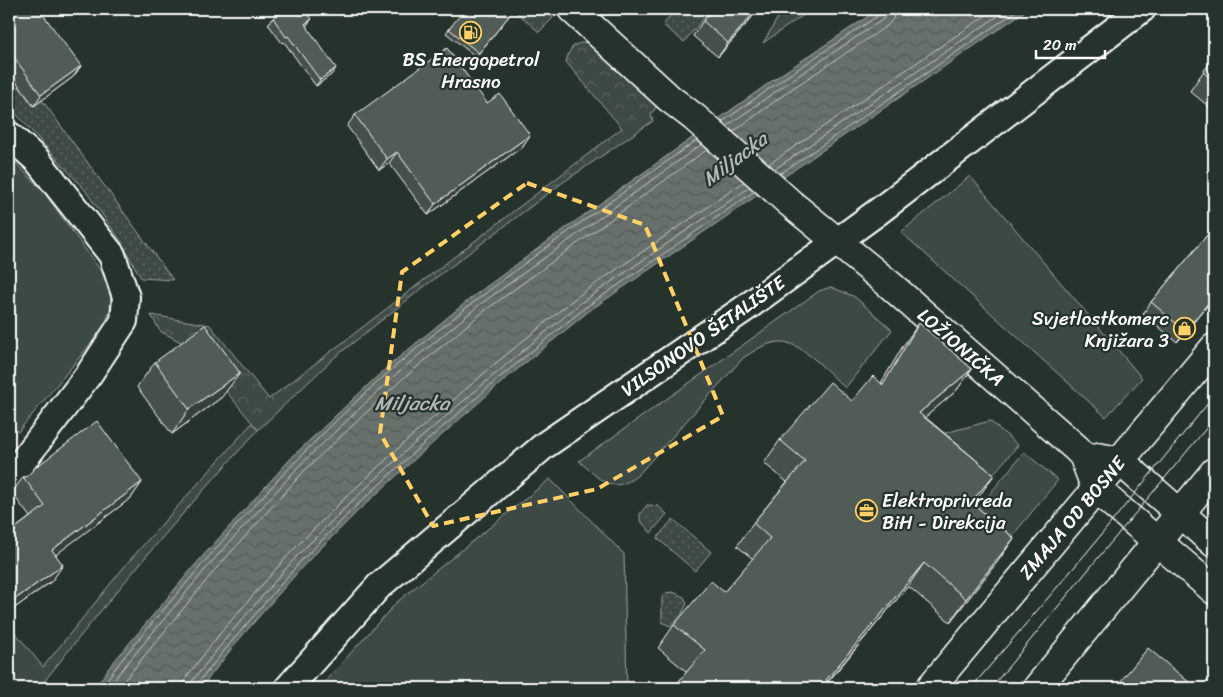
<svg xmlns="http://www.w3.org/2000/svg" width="1223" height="697" font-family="Sriracha,sans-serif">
  <defs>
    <pattern id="grass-dots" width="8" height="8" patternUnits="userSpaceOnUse" patternTransform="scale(1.25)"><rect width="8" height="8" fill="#3e4944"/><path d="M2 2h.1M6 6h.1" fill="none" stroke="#5b6460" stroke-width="1.8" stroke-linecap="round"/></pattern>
    <pattern id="forest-crowns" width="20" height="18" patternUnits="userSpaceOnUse" patternTransform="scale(1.25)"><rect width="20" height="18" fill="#3e4944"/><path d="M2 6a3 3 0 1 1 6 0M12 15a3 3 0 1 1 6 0" fill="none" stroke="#5b6460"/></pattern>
    <pattern id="water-waves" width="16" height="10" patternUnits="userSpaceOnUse" patternTransform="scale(1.25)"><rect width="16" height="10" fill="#67706c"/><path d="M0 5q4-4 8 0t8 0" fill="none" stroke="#575a59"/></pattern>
  </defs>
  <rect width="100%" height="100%" fill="#26332d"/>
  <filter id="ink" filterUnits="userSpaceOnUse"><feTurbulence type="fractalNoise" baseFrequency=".02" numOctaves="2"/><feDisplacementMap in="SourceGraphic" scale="10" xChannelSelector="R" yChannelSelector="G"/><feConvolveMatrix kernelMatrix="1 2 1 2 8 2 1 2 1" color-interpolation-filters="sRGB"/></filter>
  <g filter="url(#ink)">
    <path fill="url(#grass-dots)" stroke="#9ea4a2" d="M513 9H541L553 18 539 32Z
      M676 9H711L684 42 663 25Z
      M9 72 33 106 42 100 173 280 141 278 120 240 85 190 9 106Z
      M647 505 658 506 667 514 651 533 640 520V514Z
      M673 519 711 552 695 571 657 538Z
      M673 592 684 597 687 603 680 618 670 626 662 622V597L666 593Z"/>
    <path fill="url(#forest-crowns)" stroke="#9ea4a2" d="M589 42 662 100 651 114 653 121 562 183 425 286 335 357 258 430 190 347 160 331 151 315 210 325 269 399 622 128 566 62C570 47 573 43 589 42Z"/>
    <path fill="#3e4944" stroke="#9ea4a2" d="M783 9H812L763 43Z
      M9 156 44 192 108 281 111 296 110 311 102 330 18 432 9 423V306L15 299 9 293Z
      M970 176 1142 378 1106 417 901 232Z
      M831 287 855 297 892 330 845 388C830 374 800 340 779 342 765 343 754 351 743 358L638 475C611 496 601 480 579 461L819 291Z
      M990 421 1018 445 979 491 919 440Z
      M252 423 258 430C181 513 109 599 39 688H9V627L10 626 43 667 129 561Z
      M1024 452 1058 480 1000 551 966 523Z
      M550 479 624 554 627 688H319L397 602Z"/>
    <path fill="url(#water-waves)" stroke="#a4a9a7" d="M879 9H1028L589 311 502 382 417 457 358 511 304 565 236 643 201 688H95L111 665 201 558 293 456 386 368 471 298 563 230 783 73Z"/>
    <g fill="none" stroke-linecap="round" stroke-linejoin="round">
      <path stroke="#c2c6c4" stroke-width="1" d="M722 122 786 77 879 15 881 9
        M727 126 789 82 882 20 886 15 887 9
        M733 132 793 88 887 26 893 19 895 9
        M769 164 995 9
        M775 169 1008 9
        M780 174 1019 9
        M101 688C126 652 155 620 183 587 247 511 315 437 390 371 486 287 593 214 697 140
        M108 688 120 672 209 565 301 464 394 376 478 306 702 144
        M118 688 215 570 306 469 399 382 483 312 708 149
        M183 688 187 676 222 631 290 553 345 498 404 443 490 368 578 296 744 182
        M191 688 193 680 228 636 296 557 350 503 409 448 495 374 582 302 750 187
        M197 688 198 683 233 640 300 562 354 508 413 453 499 378 586 307 755 191"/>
      <defs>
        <path id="minor" d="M9 135 37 160 112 255 126 297 124 321 89 374 9 479
          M288 688 379 586 545 445 747 307 879 211 1142 9"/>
        <path id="tertiary" d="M572 9 669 98 695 118 790 203 889 284 1076 448 1083 455 1096 489 1214 590
          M1097 457 1120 461 1214 543"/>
        <path id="secondary" d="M930 688 1214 348
          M1037 688 1214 472"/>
      </defs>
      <use href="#minor" stroke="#fff" stroke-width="30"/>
      <use href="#tertiary" stroke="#fff" stroke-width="31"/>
      <use href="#secondary" stroke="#fff" stroke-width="31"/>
      <use href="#minor" stroke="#26332d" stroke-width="26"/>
      <use href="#tertiary" stroke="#26332d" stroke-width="28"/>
      <use href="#secondary" stroke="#26332d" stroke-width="28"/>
      <path stroke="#fff" stroke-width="1" d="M971 688 1088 551 1214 396
        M991 688 1098 558 1214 419"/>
    </g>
    <path fill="#464f4b" stroke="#fff" d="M759 9 718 57 693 36 703 21Z
      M509 16 476 57 446 33 449 29Z
      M9 18 81 66 73 77 34 106 9 72Z
      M273 18 307 25 306 26 332 74 316 86 284 42 282 43 268 24Z
      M1214 58V111L1190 91 1203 72Z
      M487 103 530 135 522 147 428 215 389 163 379 170 347 126 355 115Z
      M1214 227V298L1177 342 1143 314 1151 302Z
      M919 323 972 369 956 391 925 417 994 475 973 504 1014 538 998 561 950 622 908 586 828 682 835 688H674L687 672 658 648 674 625 724 592 753 559 737 546 753 523 787 482 764 463 780 440 852 401 881 383 903 346Z
      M155 362 222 397 172 434 137 387Z
      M23 477 142 482 131 498 56 554 52 581 9 612V533L30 517 12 493Z"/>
    <path fill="#39403d" stroke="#fff" d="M757 9H759L718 57 728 43Z
      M312 19 307 25 300 30 305 24Z
      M81 66 73 77 34 106 41 95Z
      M336 68 332 74 316 86 320 80Z
      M530 135 522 147 428 215 435 204Z
      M397 152 389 163 379 170 387 159Z
      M1214 296V298L1177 342 1185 331Z
      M972 369 956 391 903 436 919 413Z
      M240 373 222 397 172 434 189 409Z
      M994 475 978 498 955 525 971 502Z
      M142 482 131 498 41 566 52 550Z
      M1014 538 998 561 950 622 966 599Z
      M924 563 908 586 822 688 826 680Z
      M63 565 52 581 9 612V606L11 602Z"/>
    <path fill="#515c57" stroke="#fff" d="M21 9H39L81 66 41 95 9 50V18Z
      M285 9H304L312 19 305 24 336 68 320 80 288 36 286 37 273 18Z
      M465 9H500L509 16 479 53 449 29Z
      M713 9H757L728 43 703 21Z
      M447 48 487 103 500 94 530 135 435 204 397 152 387 159 355 115Z
      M1214 58V81L1203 72Z
      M1214 227V296L1185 331 1151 302Z
      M9 279 15 285 9 293Z
      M919 323 972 369 919 413 994 475 971 502 1014 538 966 599 924 563 826 680 835 688H687L679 681 705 650 674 625 711 581 724 592 770 538 753 523 805 461 780 440 830 382 852 401 873 376 883 385Z
      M205 325 240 373 189 409 155 362Z
      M97 421 142 482 52 550 63 565 11 602 9 598V533L45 506 23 477H26L36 467Z
      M1148 648 1196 688H1115Z
      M1214 679V688H1207Z"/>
  </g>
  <path fill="none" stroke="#ffd166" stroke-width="4" stroke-dasharray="10 6" stroke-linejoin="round" d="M527 183 645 225 723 416 597 489 433 526 380 433 402 272Z"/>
  <defs>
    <symbol id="fuel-ring" viewBox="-11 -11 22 22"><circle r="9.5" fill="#26332d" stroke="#ffd166" stroke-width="1.5"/><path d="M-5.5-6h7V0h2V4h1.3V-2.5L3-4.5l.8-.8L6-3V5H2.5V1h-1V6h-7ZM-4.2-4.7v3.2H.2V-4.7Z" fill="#ffd166"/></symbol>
    <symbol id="shop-ring" viewBox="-11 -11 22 22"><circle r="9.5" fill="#26332d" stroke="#ffd166" stroke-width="1.5"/><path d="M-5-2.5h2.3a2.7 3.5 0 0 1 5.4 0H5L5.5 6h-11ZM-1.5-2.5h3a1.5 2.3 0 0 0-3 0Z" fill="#ffd166"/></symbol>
    <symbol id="office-ring" viewBox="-11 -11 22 22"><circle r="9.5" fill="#26332d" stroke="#ffd166" stroke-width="1.5"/><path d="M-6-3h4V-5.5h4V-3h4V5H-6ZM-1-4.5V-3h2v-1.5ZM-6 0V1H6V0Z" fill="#ffd166"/></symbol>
  </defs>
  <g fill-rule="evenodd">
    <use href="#fuel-ring" x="458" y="20" width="25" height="25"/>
    <use href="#shop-ring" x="1172" y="316" width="25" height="25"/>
    <use href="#office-ring" x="854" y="498" width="25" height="25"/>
  </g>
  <g text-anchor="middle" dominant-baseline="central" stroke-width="4.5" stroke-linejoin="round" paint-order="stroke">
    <g font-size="19" fill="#fff" stroke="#26332d">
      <text x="471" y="59">BS Energopetrol<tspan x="471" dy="22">Hrasno</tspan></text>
      <text x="1169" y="318" text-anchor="end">Svjetlostkomerc<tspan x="1169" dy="22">Knjižara 3</tspan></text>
      <text x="882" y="500" text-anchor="start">Elektroprivreda<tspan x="882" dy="22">BiH - Direkcija</tspan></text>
    </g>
    <g font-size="19" fill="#fff" stroke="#26332d">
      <text transform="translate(703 336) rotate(-35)">VILSONOVO ŠETALIŠTE</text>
      <text transform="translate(961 347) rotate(41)">LOŽIONIČKA</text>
      <text transform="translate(1072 518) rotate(-50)">ZMAJA OD BOSNE</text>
    </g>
    <g font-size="20" font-style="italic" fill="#b3b8b6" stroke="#26332d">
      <text transform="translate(735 159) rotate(-37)">Miljacka</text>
      <text x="412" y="403">Miljacka</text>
    </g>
  </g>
  <rect width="1223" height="697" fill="none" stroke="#26332d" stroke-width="30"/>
  <rect x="15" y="15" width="1193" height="667" fill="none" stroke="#fff" stroke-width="2" filter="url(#ink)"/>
  <path d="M1036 50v8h69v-8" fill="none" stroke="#ffffff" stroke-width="2.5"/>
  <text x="1043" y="50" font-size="15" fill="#ffffff" stroke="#26332d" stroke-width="4" paint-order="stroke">20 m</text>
</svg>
